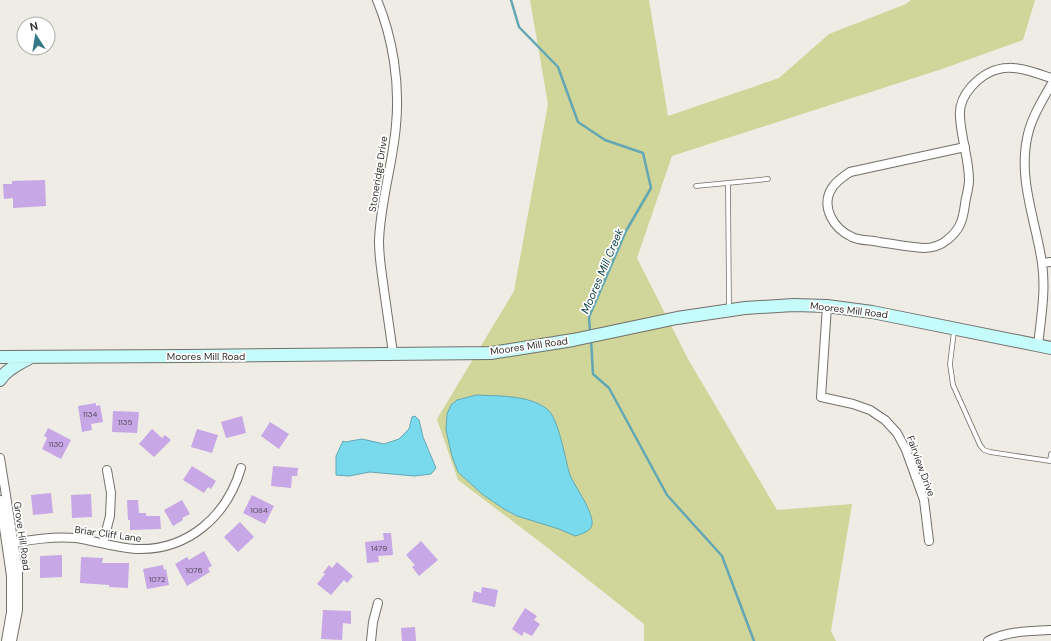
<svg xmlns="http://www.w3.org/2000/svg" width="1051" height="641" font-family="'DM Sans',sans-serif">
  <rect width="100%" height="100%" fill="#eeece4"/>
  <path fill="#d0d699" d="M530 0H649L668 116 779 78 829 34 906 4 911 0H1035L1023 40 942 69 672 156 637 258 688 359 777 510 852 504 831 631 836 641H644V624L544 545 458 480 437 419 514 291 548 104Z"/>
  <path fill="#7adaed" stroke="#64a7b4" d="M476 395C499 396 529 395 547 409 559 418 565 460 570 475 575 487 594 512 592 525 590 532 581 534 575 536L559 529 517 516 504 509 482 494 458 472 452 456 446 430 447 414 451 405 457 400Z
    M415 416 419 420 423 437 436 468 431 474 414 476 370 472 349 476 336 475V456L343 441 345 442 362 439 384 444 399 439 409 429 412 417Z"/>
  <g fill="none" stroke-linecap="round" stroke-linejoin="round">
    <path stroke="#64a7b4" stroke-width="2.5" d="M511 0 519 27 558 67 578 122 605 140 643 153 651 188 626 231 589 317 590 332
      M591 339 593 374 609 388 667 495 722 556 754 641"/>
  </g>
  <path fill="#c7a7e6" d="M45 180 46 206 13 208V198L4 199 3 184H12V181Z
    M96 403V406L100 405 103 422 91 424 92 430 82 432 78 406Z
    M113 411 139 412 137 433 112 432Z
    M242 416 246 433 226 438 221 422Z
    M270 422 289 434 279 449 261 436Z
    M48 428 71 440 61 459 42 449 47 438 44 436Z
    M152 429 162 438 165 435 171 440 154 457 139 444Z
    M197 429 218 435 212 453 191 447Z
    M192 466 216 481 211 489 208 487 204 493 183 480Z
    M273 466 298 468 297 476H292L291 488 271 486Z
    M51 493 53 513 33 515 31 495Z
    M91 494 92 517 72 518 71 495Z
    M252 495 274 506 265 524 243 513Z
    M127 500H138L139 513H146V516H160L161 529 130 530V520H128Z
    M182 500 190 514 182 518 183 520 173 526 164 510Z
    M240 522 254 537 238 552 224 537Z
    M383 533H391L393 555 378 556 379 562 367 563 365 542 384 540Z
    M421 541 438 560 419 576 412 567 415 565 406 555Z
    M204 551 212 566 208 568 210 572 187 586 175 564 187 557 189 560Z
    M62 555V577L40 578V556Z
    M81 557 103 558 102 563H129L128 588 109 587V585L80 583Z
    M337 562 353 576 347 583 344 580 331 595 317 584 325 574 323 573 329 565 332 568Z
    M163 565 164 570 166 569 169 585 147 589 143 569Z
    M482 587 498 590 495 607 472 602 474 591 481 593Z
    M525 608 537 616 534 620 540 624 532 636 524 632 522 636 512 629Z
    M323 610 351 611V624L343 623 342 640 321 639Z
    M415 627 416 641H402L401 628Z"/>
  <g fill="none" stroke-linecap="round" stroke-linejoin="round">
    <defs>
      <path id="lane" d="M728 183 729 308
        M696 186 768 179
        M954 331 950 364 953 385 980 445 984 450 990 452 1050 461 1051 454"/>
      <path id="street" d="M377 0C393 38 400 84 396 125 393 164 380 202 379 242 379 258 382 274 384 290 387 311 390 332 393 353
        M965 147 850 172C843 177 836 181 832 188 820 207 834 229 852 237 860 241 871 240 879 242 894 244 909 247 924 248 932 248 941 245 947 240 960 230 963 220 965 204 966 196 969 188 969 180 969 159 961 138 960 117 959 106 964 95 971 87 996 59 1020 67 1051 78
        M1042 263 1051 262
        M827 306 821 397 853 404 870 410 885 420 897 433 906 450 924 500 929 541
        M1038 345C1041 318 1046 290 1042 263 1036 221 1017 178 1028 134 1032 117 1042 101 1051 85
        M0 458 18 571V610L12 641
        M0 500 11 576V612L6 641
        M103 543 110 516 111 493 107 470
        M7 544C30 540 52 536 76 538 96 541 116 548 136 549 188 551 227 516 241 468
        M371 641 373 622 378 603
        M988 641C1007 631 1030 631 1051 630"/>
      <path id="secondary" d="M0 357 187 356 491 353 573 340 677 318 745 308 794 305 827 306 872 312 1051 348
        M0 380C6 369 21 363 31 357"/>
    </defs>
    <use href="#lane" stroke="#727069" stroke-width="5.5"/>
    <use href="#street" stroke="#727069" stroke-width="10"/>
    <use href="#secondary" stroke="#727069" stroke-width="14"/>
    <use href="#lane" stroke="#fff" stroke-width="4"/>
    <use href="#street" stroke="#fff" stroke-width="8"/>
    <use href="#secondary" stroke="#c5fbfb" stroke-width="12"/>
  </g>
  <g text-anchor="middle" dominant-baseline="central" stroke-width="3.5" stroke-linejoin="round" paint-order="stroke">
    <g font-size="8" fill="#574e5c">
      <text x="90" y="414">1134</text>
      <text x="125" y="422">1135</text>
      <text x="56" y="444">1130</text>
      <text x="259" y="510">1084</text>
      <text x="379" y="548">1479</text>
      <text x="194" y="570">1076</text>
      <text x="157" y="579">1072</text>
    </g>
    <g font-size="10" fill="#32312e" stroke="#fff">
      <text transform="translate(378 174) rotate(-81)">Stoneridge Drive</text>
      <text transform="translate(849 310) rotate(7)">Moores Mill Road</text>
      <text transform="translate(529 346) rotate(-8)">Moores Mill Road</text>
      <text x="206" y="356">Moores Mill Road</text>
      <text transform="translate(921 466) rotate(70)">Fairview Drive</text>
      <text transform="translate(108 534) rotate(8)">Briar Cliff Lane</text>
      <text transform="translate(22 536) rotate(82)">Grove Hill Road</text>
    </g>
    <g font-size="11" font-style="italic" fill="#02333b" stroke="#fff">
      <text transform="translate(602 271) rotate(-67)">Moores Mill Creek</text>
    </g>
  </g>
  <g transform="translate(36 36) rotate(348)"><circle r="19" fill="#ffffff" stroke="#adadab"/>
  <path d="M0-3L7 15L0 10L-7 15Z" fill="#347787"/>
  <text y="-6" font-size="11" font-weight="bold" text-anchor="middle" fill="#32312e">N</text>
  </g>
</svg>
